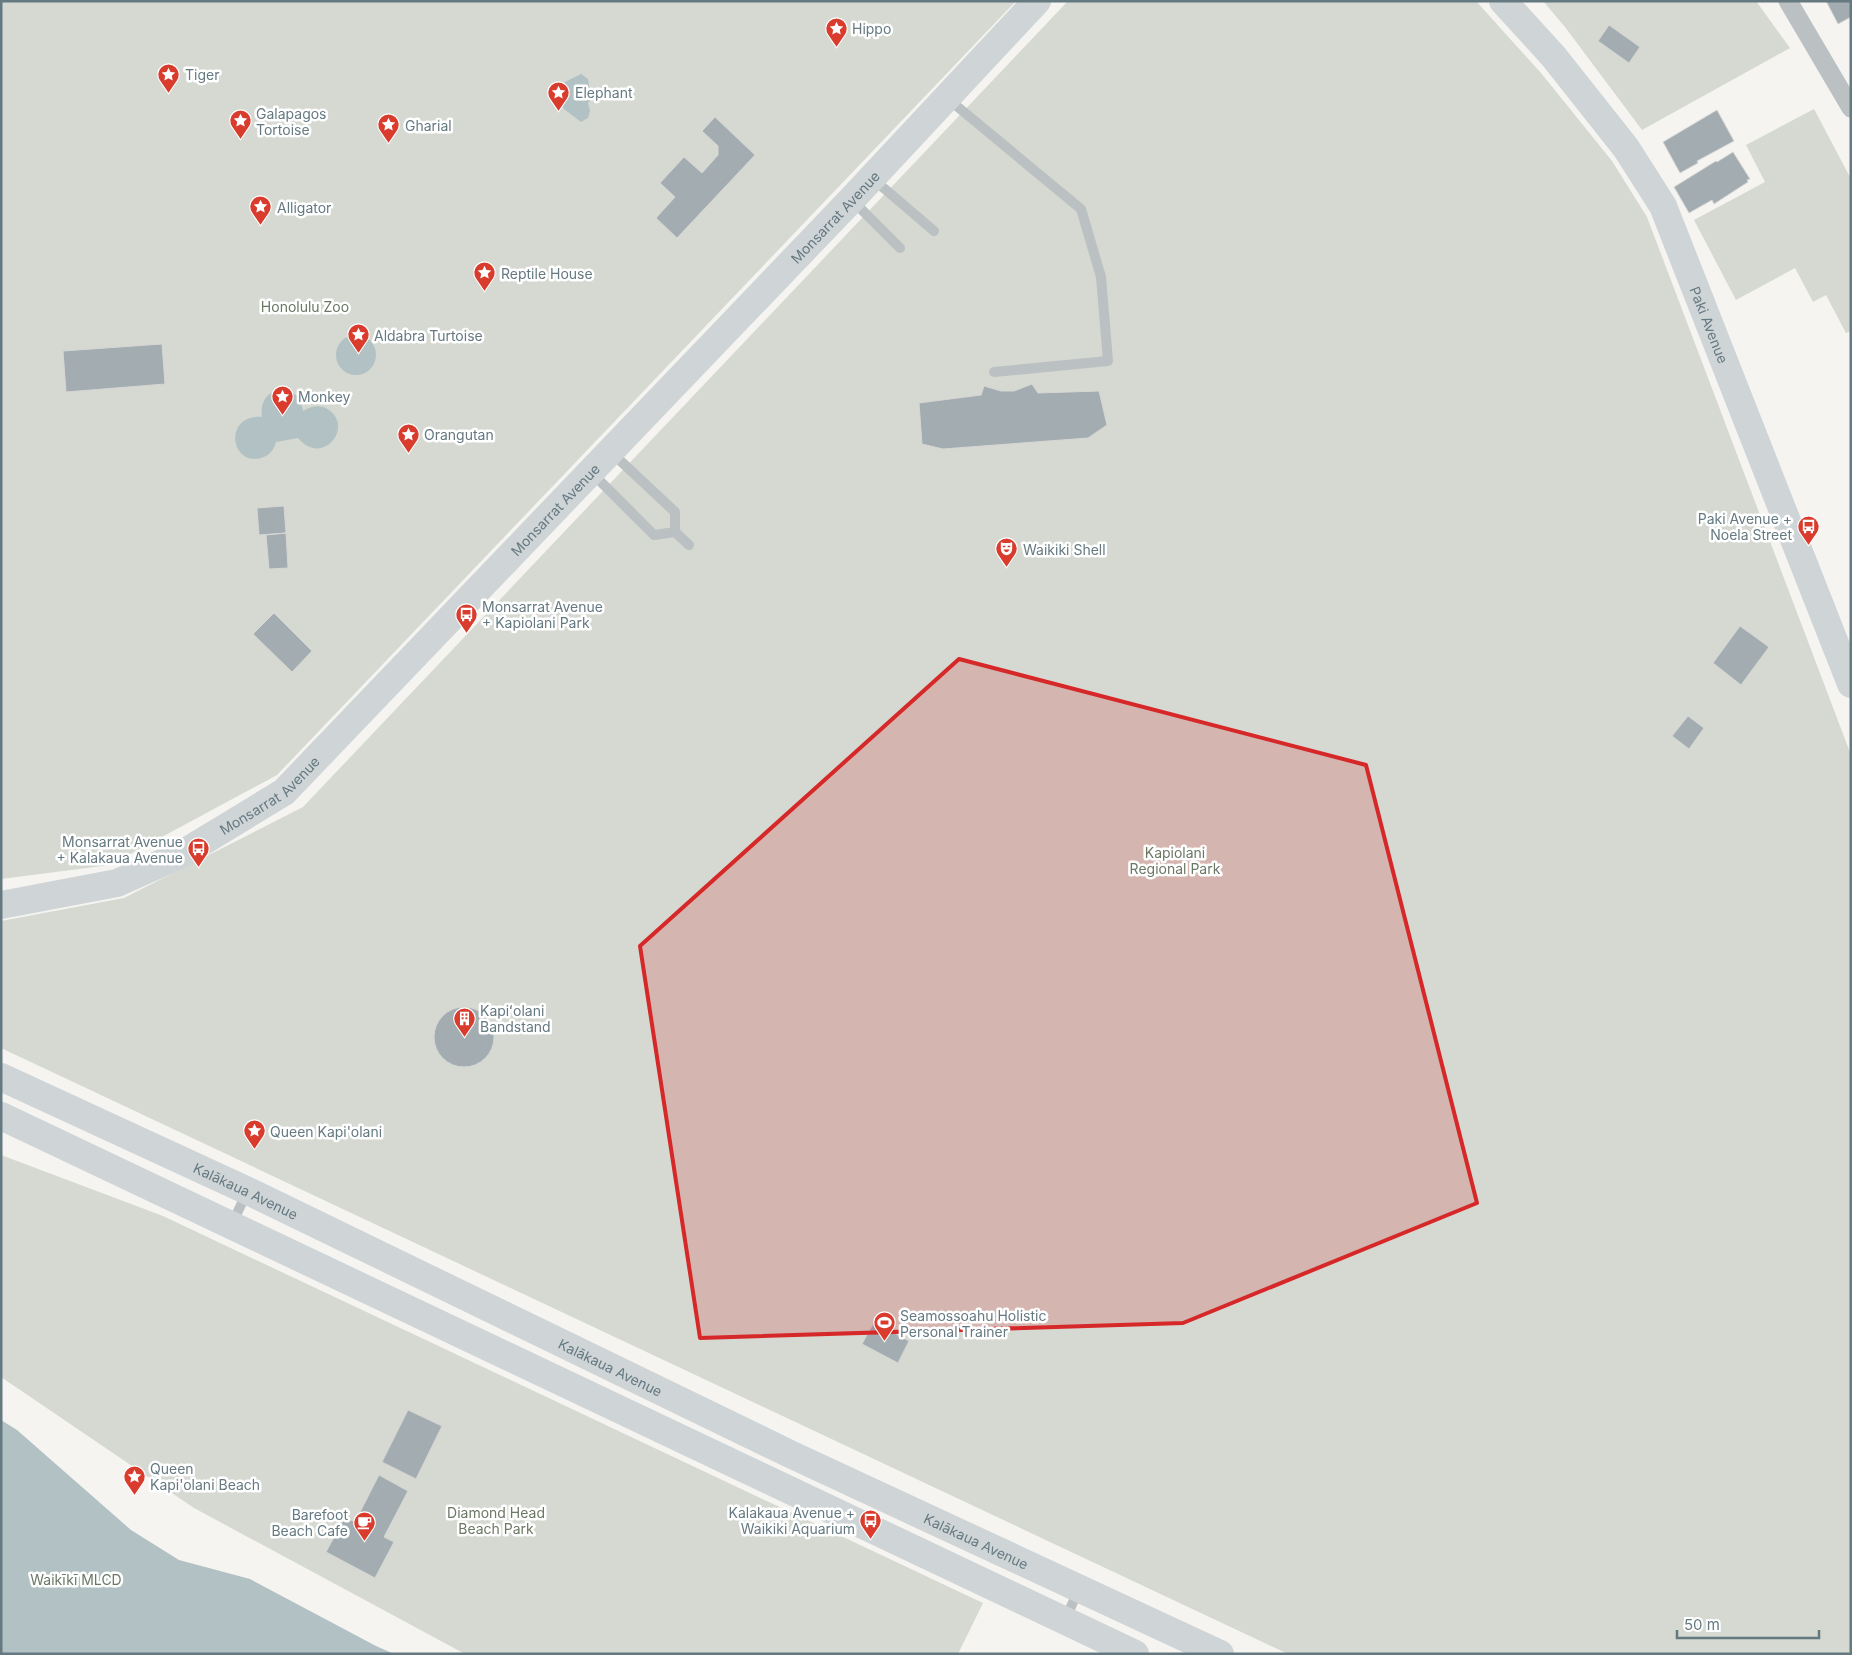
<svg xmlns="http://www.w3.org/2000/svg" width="1852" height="1655" font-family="Inter,sans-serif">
  <rect width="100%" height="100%" fill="#f5f4f1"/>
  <path fill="#d5d9d1" d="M1 1H1016L277 775 110 865 1 879Z
    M1068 1H1476L1541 73 1612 161 1647 217 1851 755V1654H1288L1 1048V921L124 898 303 807Z
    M1543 1H1756L1790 48 1642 130 1565 27Z
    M1814 109 1851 179V331L1846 333 1826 295 1813 302 1795 268 1736 300 1694 220 1765 182 1746 145Z
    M1 1155 163 1216 983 1603 958 1654H465L194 1508 1 1377Z"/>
  <path fill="#b2c1c3" d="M581 74 588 79 591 99 588 103 590 111 588 118 581 122 564 109 556 90 565 82Z
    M336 355a20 20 0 1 1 40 0a20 20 0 1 1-40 0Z
    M282 389C295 390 301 399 303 411 312 406 320 404 329 410 354 428 322 467 298 438L276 442C274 450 269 456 261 458 230 466 223 414 262 417 260 402 266 392 282 389Z
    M1 1420 17 1430 131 1530 179 1560 250 1579 376 1646 394 1654H1Z"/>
  <path fill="#a3adb1" stroke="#d6d6d4" d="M1826 1H1851V17L1838 24Z
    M1609 25 1640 47 1629 63 1598 41Z
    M1717 110 1734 141 1697 161 1698 163 1680 173 1663 142Z
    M715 117 755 155 677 238 656 218 675 197 660 183 684 157 702 173 718 155V146L702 131Z
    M1733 152 1750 179 1747 180 1748 182 1714 204 1712 200 1689 213 1674 187 1716 161 1717 162Z
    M162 344 165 384 66 392 63 351Z
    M1032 384 1038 393 1099 391 1107 425 1088 438 943 449 922 444 919 403 981 395 984 386 1001 391H1014Z
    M284 506 286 533 259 535 257 508Z
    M286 533 288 568 269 569 266 535Z
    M274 613 312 651 292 672 253 634Z
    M1740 626 1769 647 1741 685 1713 663Z
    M1688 716 1704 728 1689 749 1672 736Z
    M434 1037a30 30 0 1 1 60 0a30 30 0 1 1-60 0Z
    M874 1322 909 1341 898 1363 862 1344Z
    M408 1410 442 1426 416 1479 382 1462Z
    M379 1475 408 1491 384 1537 394 1542 375 1578 326 1552 345 1517 355 1522Z"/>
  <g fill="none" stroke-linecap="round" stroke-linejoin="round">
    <path stroke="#bbc1c3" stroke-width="10" d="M947 98 1081 209 1101 277 1108 361 994 372
      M872 178 934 231
      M852 200 900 248
      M611 452 675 512V532L689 545
      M592 473 654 535 675 532
      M232 1224 247 1192
      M1065 1620 1079 1589"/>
    <path stroke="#bbc1c3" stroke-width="19" d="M1788 1 1851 108"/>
    <g stroke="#cfd5d7" stroke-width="28">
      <path id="s1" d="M1503 1 1554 57 1626 148 1663 206 1851 684"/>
      <path id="s2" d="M1 905 117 883 182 854 284 792 852 199 1037 1"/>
      <path id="s3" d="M1 1077 248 1191 790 1454 1220 1654"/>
      <path d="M1 1116 1135 1654"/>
    </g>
  </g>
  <path fill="#d62828" fill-opacity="0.2" stroke="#d62828" stroke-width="4" stroke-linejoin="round" d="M959 659 1366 765 1477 1203 1183 1323 700 1338 640 946Z"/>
  <defs>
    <symbol id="sight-pin" viewBox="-11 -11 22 30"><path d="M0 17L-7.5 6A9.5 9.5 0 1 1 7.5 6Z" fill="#d93b2d" stroke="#fff"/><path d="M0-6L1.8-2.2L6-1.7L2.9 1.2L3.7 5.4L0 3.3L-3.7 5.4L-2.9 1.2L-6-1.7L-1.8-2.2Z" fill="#fff"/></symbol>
    <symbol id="bus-pin" viewBox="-11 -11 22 30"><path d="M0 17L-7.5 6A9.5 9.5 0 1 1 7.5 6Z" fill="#d93b2d" stroke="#fff"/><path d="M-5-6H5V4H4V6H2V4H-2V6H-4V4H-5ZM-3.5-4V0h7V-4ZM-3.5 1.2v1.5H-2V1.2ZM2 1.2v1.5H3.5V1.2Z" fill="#fff"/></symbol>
    <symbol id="theatre-pin" viewBox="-11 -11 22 30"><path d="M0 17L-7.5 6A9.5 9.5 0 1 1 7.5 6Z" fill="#d93b2d" stroke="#fff"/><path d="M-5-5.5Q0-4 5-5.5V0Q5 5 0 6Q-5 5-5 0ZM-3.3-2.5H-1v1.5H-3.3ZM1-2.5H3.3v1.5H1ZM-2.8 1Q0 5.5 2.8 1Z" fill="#fff"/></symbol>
    <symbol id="building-pin" viewBox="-11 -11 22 30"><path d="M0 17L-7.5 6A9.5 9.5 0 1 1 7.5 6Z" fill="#d93b2d" stroke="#fff"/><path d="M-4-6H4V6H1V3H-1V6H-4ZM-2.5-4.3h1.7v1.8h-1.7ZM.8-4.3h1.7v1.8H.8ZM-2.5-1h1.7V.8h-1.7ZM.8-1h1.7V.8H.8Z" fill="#fff"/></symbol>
    <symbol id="stadium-pin" viewBox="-11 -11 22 30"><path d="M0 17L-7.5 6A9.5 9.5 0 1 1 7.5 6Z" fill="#d93b2d" stroke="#fff"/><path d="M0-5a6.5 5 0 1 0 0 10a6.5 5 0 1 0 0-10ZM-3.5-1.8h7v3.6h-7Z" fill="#fff"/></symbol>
    <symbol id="cafe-pin" viewBox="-11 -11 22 30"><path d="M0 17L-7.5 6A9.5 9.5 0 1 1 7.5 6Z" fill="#d93b2d" stroke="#fff"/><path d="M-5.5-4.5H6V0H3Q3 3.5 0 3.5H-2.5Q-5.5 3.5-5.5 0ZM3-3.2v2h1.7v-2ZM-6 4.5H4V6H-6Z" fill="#fff"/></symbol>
  </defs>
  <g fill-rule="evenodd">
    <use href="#sight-pin" x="824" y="16" width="25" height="34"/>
    <use href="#sight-pin" x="156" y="62" width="25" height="34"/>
    <use href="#sight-pin" x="546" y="80" width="25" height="34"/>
    <use href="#sight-pin" x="228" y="108" width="25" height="34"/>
    <use href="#sight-pin" x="376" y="112" width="25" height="34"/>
    <use href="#sight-pin" x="248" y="194" width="25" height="34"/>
    <use href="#sight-pin" x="472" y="260" width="25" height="34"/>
    <use href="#sight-pin" x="346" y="322" width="25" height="34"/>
    <use href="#sight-pin" x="270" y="384" width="25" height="34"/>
    <use href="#sight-pin" x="396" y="422" width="25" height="34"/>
    <use href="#bus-pin" x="1796" y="514" width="25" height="34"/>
    <use href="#theatre-pin" x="994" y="536" width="25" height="34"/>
    <use href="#bus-pin" x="454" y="602" width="25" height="34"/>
    <use href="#bus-pin" x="186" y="836" width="25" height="34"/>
    <use href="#building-pin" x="452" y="1006" width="25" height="34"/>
    <use href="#sight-pin" x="242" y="1118" width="25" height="34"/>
    <use href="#stadium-pin" x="872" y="1310" width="25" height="34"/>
    <use href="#sight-pin" x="122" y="1464" width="25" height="34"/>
    <use href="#bus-pin" x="858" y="1508" width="25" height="34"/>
    <use href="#cafe-pin" x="352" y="1510" width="25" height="34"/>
  </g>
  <g text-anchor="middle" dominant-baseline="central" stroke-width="5" stroke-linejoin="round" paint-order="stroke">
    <g font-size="14" fill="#657981" stroke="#fff" text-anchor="start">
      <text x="852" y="28">Hippo</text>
      <text x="185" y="74">Tiger</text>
      <text x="575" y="92">Elephant</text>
      <text x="256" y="113">Galapagos<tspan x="256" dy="16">Tortoise</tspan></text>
      <text x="405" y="125">Gharial</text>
      <text x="277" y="207">Alligator</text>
      <text x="501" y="273">Reptile House</text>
      <text x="374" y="335">Aldabra Turtoise</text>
      <text x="298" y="396">Monkey</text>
      <text x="424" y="434">Orangutan</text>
      <text x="1792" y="518" text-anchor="end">Paki Avenue +<tspan x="1792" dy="16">Noela Street</tspan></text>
      <text x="1023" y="549">Waikiki Shell</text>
      <text x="482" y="606">Monsarrat Avenue<tspan x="482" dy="16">+ Kapiolani Park</tspan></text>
      <text x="183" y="841" text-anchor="end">Monsarrat Avenue<tspan x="183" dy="16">+ Kalakaua Avenue</tspan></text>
      <text x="480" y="1010">Kapiʻolani<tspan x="480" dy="16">Bandstand</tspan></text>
      <text x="270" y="1131">Queen Kapi'olani</text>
      <text x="900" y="1315">Seamossoahu Holistic<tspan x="900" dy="16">Personal Trainer</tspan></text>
      <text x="150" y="1468">Queen<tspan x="150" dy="16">Kapi'olani Beach</tspan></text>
      <text x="855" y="1512" text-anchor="end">Kalakaua Avenue +<tspan x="855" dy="16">Waikiki Aquarium</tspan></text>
      <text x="348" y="1514" text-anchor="end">Barefoot<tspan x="348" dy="16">Beach Cafe</tspan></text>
    </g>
    <g font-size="14" fill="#657981" stroke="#fff">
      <text stroke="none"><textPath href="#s2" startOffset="1105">Monsarrat Avenue</textPath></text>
      <text stroke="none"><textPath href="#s1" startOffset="388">Paki Avenue</textPath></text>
      <text stroke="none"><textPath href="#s2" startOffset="700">Monsarrat Avenue</textPath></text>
      <text stroke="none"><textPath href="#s2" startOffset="295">Monsarrat Avenue</textPath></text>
      <text stroke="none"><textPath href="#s3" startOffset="270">Kalākaua Avenue</textPath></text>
      <text stroke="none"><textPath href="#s3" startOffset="675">Kalākaua Avenue</textPath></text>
      <text stroke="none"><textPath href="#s3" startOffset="1080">Kalākaua Avenue</textPath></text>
    </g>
    <g font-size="14" fill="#6b7864" stroke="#fff">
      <text x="305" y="306">Honolulu Zoo</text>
      <text x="1175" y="852">Kapiolani<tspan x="1175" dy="16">Regional Park</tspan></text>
      <text x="496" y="1512">Diamond Head<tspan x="496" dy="16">Beach Park</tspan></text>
      <text x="76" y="1579">Waikīkī MLCD</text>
    </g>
  </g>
  <rect width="1852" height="1655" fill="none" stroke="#657981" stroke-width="5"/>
  <path d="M1677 1630v8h142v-8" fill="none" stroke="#657981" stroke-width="2.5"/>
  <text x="1684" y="1630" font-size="15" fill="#657981" stroke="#ffffff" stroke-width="4" paint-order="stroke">50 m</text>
</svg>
